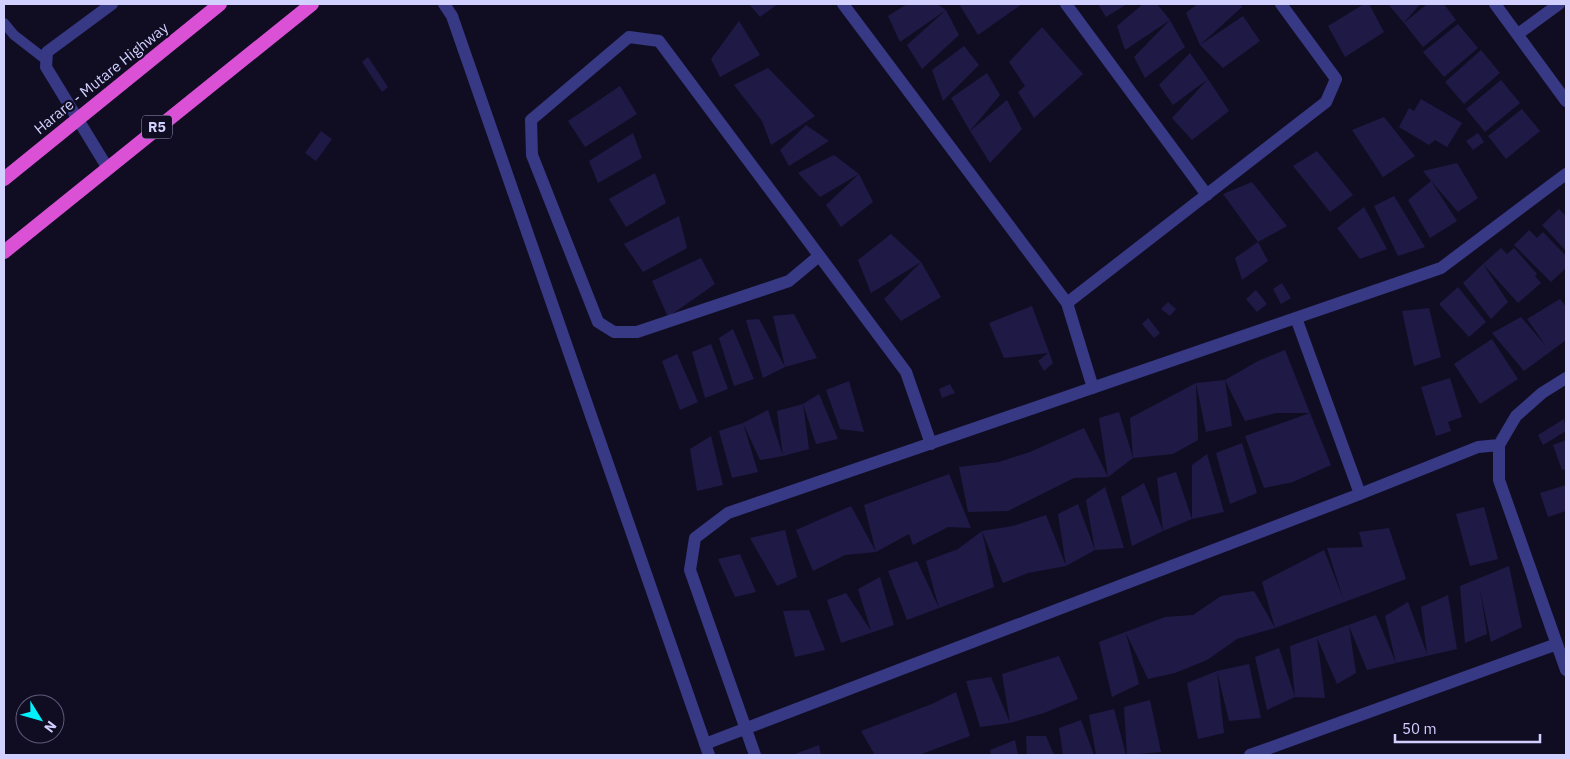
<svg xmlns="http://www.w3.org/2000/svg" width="1570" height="759" font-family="'IBM Plex Sans',sans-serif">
  <rect width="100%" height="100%" fill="#100d23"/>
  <path fill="#1f1945" d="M749 4H778L760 17Z
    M907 4H937L946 10 900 42 888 16Z
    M959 4H1022L978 35Z
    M1098 4H1127L1106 17Z
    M1143 4H1157L1170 20 1185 47 1145 78 1134 57 1170 20 1125 50 1117 26Z
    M1197 4H1240L1242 7 1200 45 1186 13Z
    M1364 4H1369L1384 32 1345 57 1328 26Z
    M1388 4H1420L1404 23Z
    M1427 4H1444L1456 20 1423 47 1404 23Z
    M946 10 959 35 922 69 907 45Z
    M1243 16 1260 41 1223 68 1200 45Z
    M739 21 760 55 720 77 711 59Z
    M1458 24 1478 48 1444 77 1423 52Z
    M1042 27 1083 74 1034 118 1018 92 1025 86 1009 62Z
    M964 46 979 65 943 101 932 70Z
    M1481 50 1500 73 1464 104 1445 82Z
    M1190 53 1208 79 1173 105 1159 85Z
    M368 57 388 87 382 92 362 62Z
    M768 68 815 116 771 145 762 121 734 85Z
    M987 73 1000 95 970 131 951 98Z
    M1208 79 1229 111 1192 140 1172 118Z
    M1501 80 1520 103 1485 132 1466 109Z
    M620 86 637 114 585 147 568 121Z
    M1421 99 1462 123 1447 147 1435 140 1429 145 1399 127 1409 108 1414 111Z
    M1007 100 1022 129 990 163 970 131Z
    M1522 109 1540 131 1506 159 1488 136Z
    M1384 117 1415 156 1383 177 1352 130Z
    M806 125 829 141 789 166 780 150Z
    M321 131 332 139 316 161 305 153Z
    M633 133 642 158 598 183 589 161Z
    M1478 133 1484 142 1473 150 1466 141Z
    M1317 151 1353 195 1330 212 1293 166Z
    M834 155 859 174 820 197 798 173Z
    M1457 163 1478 198 1458 212 1431 181 1457 221 1430 238 1408 200 1431 181 1423 171Z
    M655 173 666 203 626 227 609 199Z
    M859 174 873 202 841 227 826 205Z
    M1252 182 1287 226 1258 242 1223 194Z
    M1394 196 1425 247 1398 256 1374 206Z
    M1364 207 1387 249 1360 259 1337 228Z
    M1559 209 1566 216V251L1542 225Z
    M679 216 687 248 643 272 624 244Z
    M1529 230 1537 238 1543 232 1566 256V268L1551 282 1514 245Z
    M891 234 921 262 941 297 901 321 884 299 921 262 871 293 858 260Z
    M1258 242 1268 261 1242 280 1235 258Z
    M1501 248 1507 254 1514 248 1537 274 1535 276 1541 283 1518 303 1483 264Z
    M701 258 715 284 668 317 652 281Z
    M1483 264 1508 302 1491 319 1463 283Z
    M1282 283 1291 298 1281 304 1273 289Z
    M1458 287 1486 322 1469 337 1439 304Z
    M1256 290 1267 304 1257 312 1246 299Z
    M1560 299 1566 307V340L1524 371 1492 333 1521 317 1546 346 1527 319Z
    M1168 302 1176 309 1170 316 1161 309Z
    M1032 306 1053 363 1044 371 1038 361 1048 353 1004 358 989 323Z
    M1429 308 1441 357 1414 366 1402 311Z
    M794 314 817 358 785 367 763 378 746 320 759 319 785 367 773 316Z
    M1148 318 1160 333 1154 338 1142 324Z
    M733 329 754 379 734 386 719 338Z
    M1492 339 1518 379 1480 404 1454 364Z
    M711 344 728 389 705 398 692 352Z
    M1285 350 1310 413H1276L1245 421 1225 380 1232 426 1206 432 1196 383 1198 440 1173 454 1133 458 1130 418 1196 383 1225 380 1258 361Z
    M677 354 698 402 680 410 662 361Z
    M1450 378 1462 417 1448 422 1451 431 1436 436 1421 387Z
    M849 381 864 432 840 429 826 390Z
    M950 384 955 393 942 398 939 389Z
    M819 394 838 439 816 444 803 404 809 449 783 456 760 460 743 423 758 472 732 478 719 431 743 423 768 410 783 456 777 411 803 404Z
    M1119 412 1133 458 1108 477 1099 418Z
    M1310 413 1331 465 1293 482 1264 488 1245 436Z
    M1564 419 1566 431 1543 445 1538 435Z
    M1084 428 1108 477 1074 478 1008 511 968 512 959 467 999 462 1030 452Z
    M711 436 723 485 697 491 690 449Z
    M1566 440V469L1562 470 1553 445Z
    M1242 443 1257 493 1230 504 1216 453Z
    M1207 454 1224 512 1192 519 1163 531 1157 478 1176 472 1192 519V465Z
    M949 474 971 528 948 527 913 545 909 534 876 552 845 555 813 571 796 530 851 506 876 552 864 505Z
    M1144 483 1163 531 1132 546 1121 497Z
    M1566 485V511L1548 517 1540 493Z
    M1105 487 1124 548 1095 550 1066 566 1058 514 1078 504 1095 550 1086 500Z
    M1484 507 1498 559 1470 566 1456 514Z
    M1046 515 1066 566 1028 573 1003 583 982 531 1013 526Z
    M1389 528 1406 579 1275 628 1262 582 1324 550 1343 598 1327 548 1363 547 1359 532Z
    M785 530 797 577 777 586 750 538Z
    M982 531 994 587 939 608 926 561 958 549Z
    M740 554 756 592 735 597 718 559Z
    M917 561 939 608 907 620 888 571Z
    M1509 566 1522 627 1491 642 1480 590 1487 634 1465 643 1460 586Z
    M880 577 894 625 841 643 827 600 846 593 871 631 858 589Z
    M1254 591 1275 628 1237 639 1207 660 1175 673 1148 679 1126 633 1139 684 1112 697 1099 642 1165 617 1193 615 1221 596Z
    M1448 595 1457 649 1396 663 1385 616 1408 602 1427 654 1421 607Z
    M809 610 825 650 795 657 783 611Z
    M1376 615 1396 663 1367 670 1349 626 1356 673 1337 684 1317 638 1325 698 1295 697 1290 646Z
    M1279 648 1295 697 1267 710 1255 657Z
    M1059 656 1078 699 1044 713 1010 723 1002 674Z
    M1249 664 1261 718 1229 721 1217 671Z
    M1217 671 1224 733 1198 739 1187 683Z
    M991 677 1010 723 980 727 966 681Z
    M956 692 970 736 919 755H875L861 731 932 704Z
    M1150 700 1161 752 1127 755 1124 707Z
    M1114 709 1126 755H1096L1089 715Z
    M1081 720 1094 755H1063L1059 728Z
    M1026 736H1046L1054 755H1027Z
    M1015 740 1018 755H991L990 750Z
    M819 745 821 755H792Z"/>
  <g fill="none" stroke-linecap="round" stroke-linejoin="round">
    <path stroke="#373984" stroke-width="10" d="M4 23 14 35 45 59"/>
    <path stroke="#373984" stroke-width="12" d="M444 4 452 16 709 755
      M843 4 1067 303 1093 388
      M1066 4 1207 195
      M1495 4 1566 101
      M1518 34 1559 4
      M107 167 46 67 47 52 112 4
      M819 256 789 281 637 332H614L598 322 532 155 531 120 629 37 659 41 906 372 931 444
      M1067 303 1326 102 1336 79 1281 4
      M1296 318 1360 494
      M1566 378 1542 393 1516 416 1499 445V480L1566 670
      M705 744 1360 494 1478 447 1499 445
      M755 755 690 570 695 538 728 513 1441 268 1566 174
      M1250 755 1557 644"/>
    <path stroke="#da51d6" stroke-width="14" d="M4 179 220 4
      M4 252 312 4"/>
  </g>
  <g text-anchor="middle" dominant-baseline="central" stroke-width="4.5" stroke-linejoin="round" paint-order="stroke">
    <rect fill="#100d23" stroke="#9896bd" stroke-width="1" x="142" y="115.5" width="30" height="23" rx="4"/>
    <g font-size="14" font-weight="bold" fill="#d2d0ff">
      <text x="157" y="127">R5</text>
    </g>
    <g font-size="15" fill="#d2d0ff" stroke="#100d23">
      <text transform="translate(101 78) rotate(-39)">Harare - Mutare Highway</text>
    </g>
  </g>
  <rect width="1570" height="759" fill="none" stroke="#d2d0ff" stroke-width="10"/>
  <g transform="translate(40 719) rotate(127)"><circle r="24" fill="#100d23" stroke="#5e5b7b"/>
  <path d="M0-4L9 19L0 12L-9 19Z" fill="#00f1fb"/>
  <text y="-8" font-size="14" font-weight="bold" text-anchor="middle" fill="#d2d0ff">N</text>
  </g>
  <path d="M1395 734v8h145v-8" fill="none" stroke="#d2d0ff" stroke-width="2.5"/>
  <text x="1402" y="734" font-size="15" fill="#d2d0ff" stroke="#100d23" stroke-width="4" paint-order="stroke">50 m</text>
</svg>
